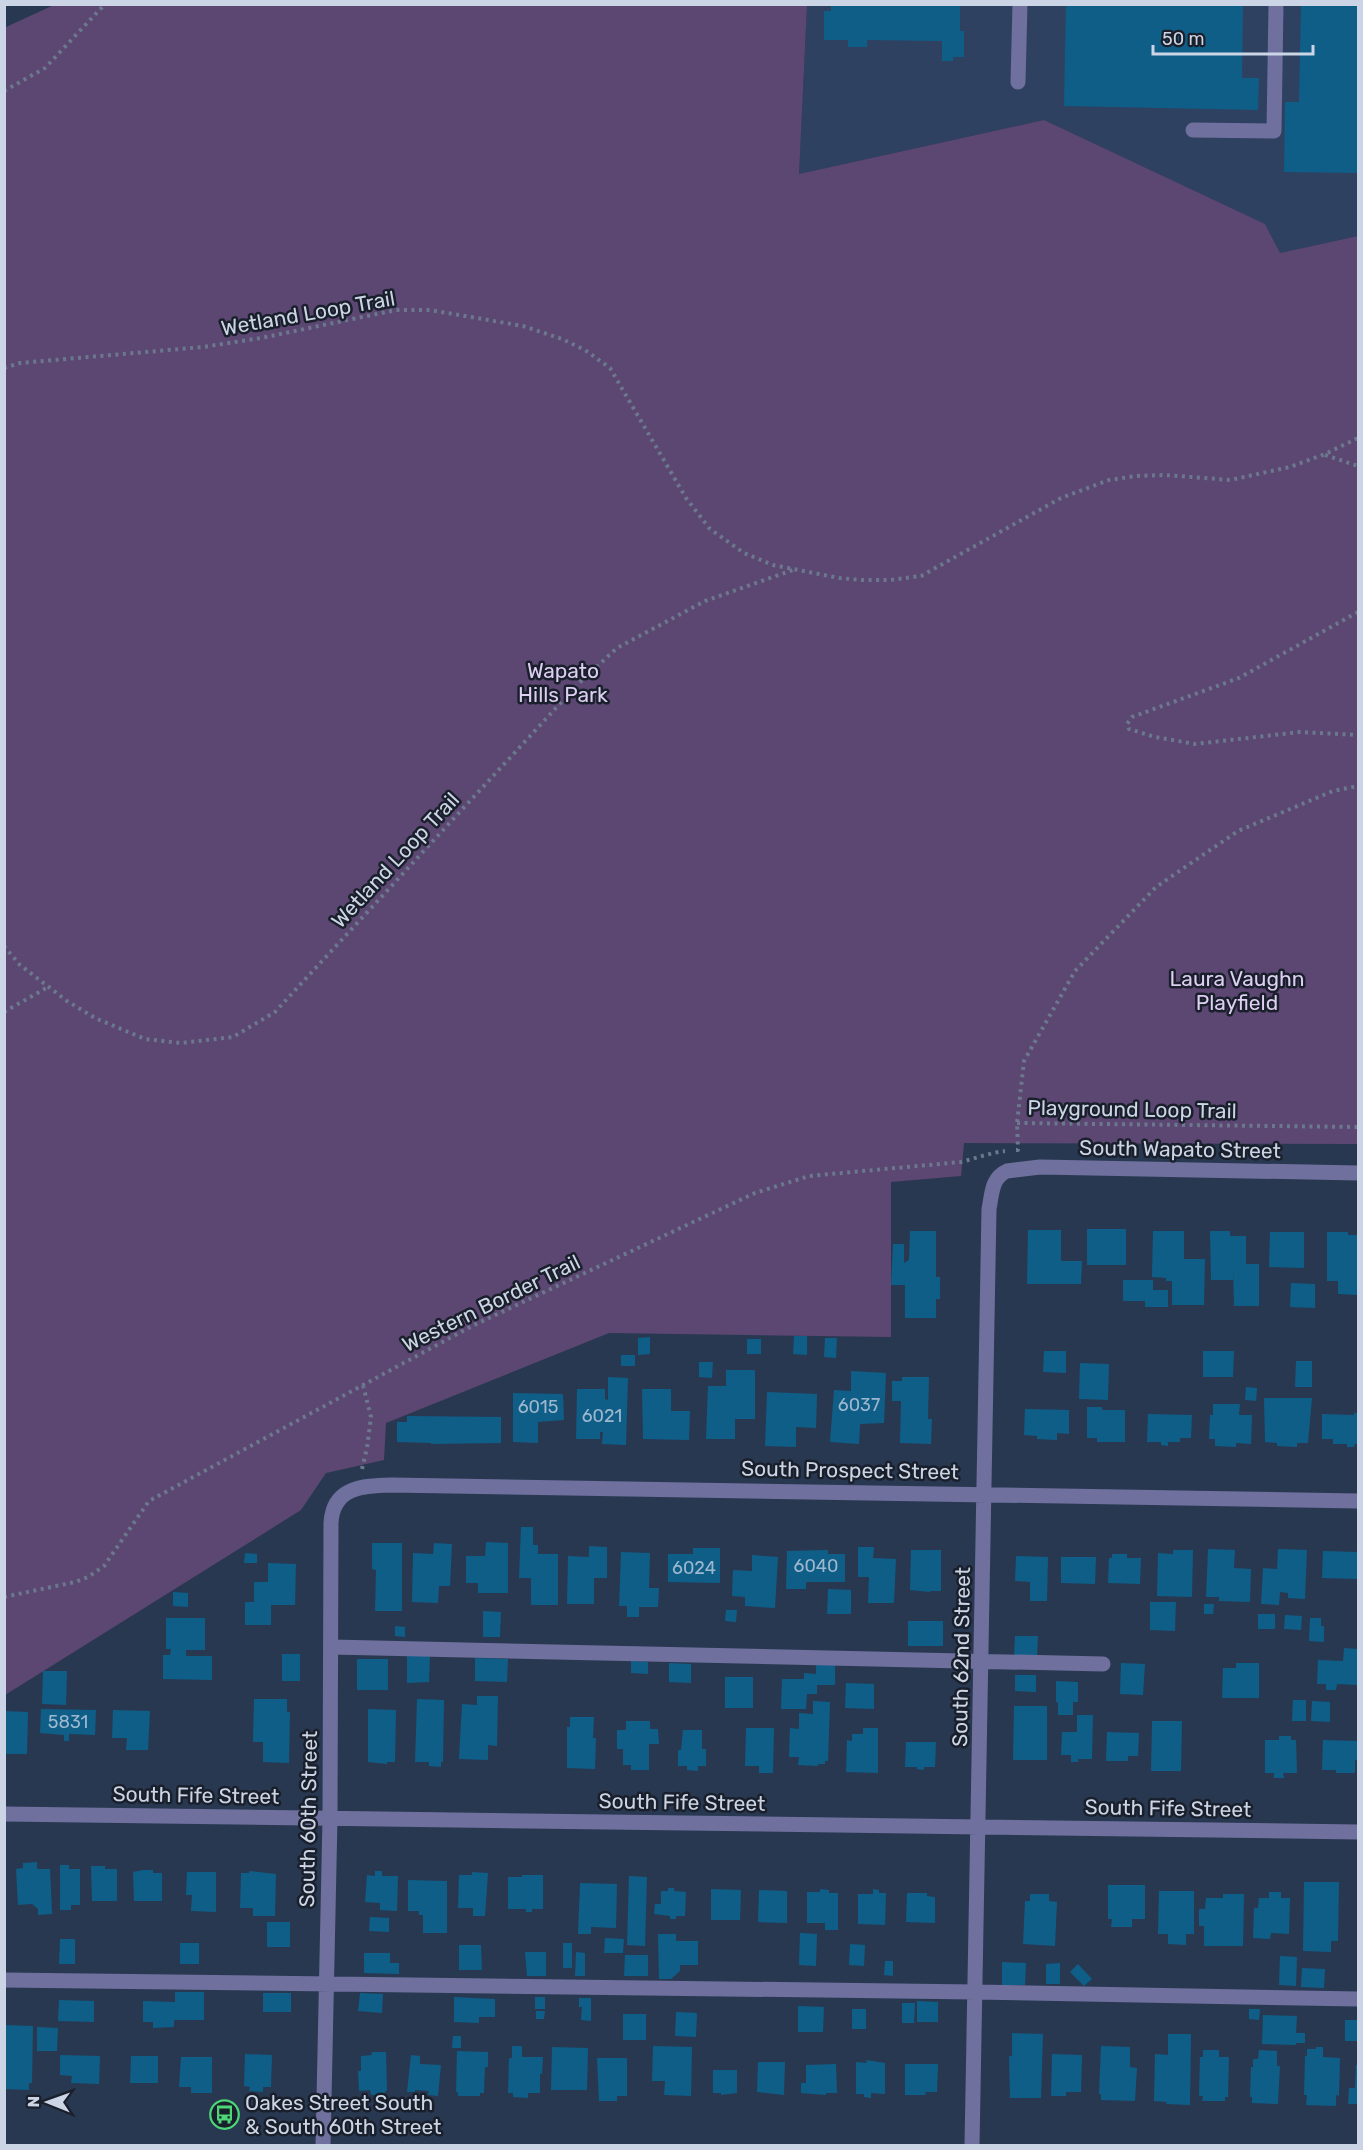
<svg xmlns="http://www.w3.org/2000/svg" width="1363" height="2150" font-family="Rubik,sans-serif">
  <rect width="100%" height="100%" fill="#293851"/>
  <path fill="#2f4160" d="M807 5H1358V236L1280 253 1265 224 1044 120 799 174Z"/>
  <path fill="#5c4773" d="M56 4 807 5 799 174 1044 120 1265 224 1280 253 1358 236V1144L964 1143 961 1176 891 1182V1337L609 1333 386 1423 384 1460 326 1473 301 1510 5 1695 4 28Z"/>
  <path fill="#0f5e88" d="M831 4H960V31H964V57H953V61H942V41L867 40V47H848V40H824V11H831Z
    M1066 4H1243L1242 78H1259L1258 110 1064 106Z
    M1301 4H1358V173L1284 172 1285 102H1299Z
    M1087 1229H1126V1265H1087Z
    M1028 1230H1061V1261H1082L1081 1284H1027Z
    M910 1231H936V1277H940V1299H936V1318H905V1285H891L893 1244H904V1263L909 1260Z
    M1153 1231H1184V1259H1205L1204 1305H1172V1281H1166V1278L1152 1277Z
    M1210 1231H1230V1236H1246V1264H1259V1306H1234L1233 1268V1280H1211Z
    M1270 1232H1304V1268L1269 1267Z
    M1327 1232H1348V1235H1358V1295L1338 1294V1281H1327Z
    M1123 1280H1153V1290H1168V1307H1145V1301H1123Z
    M1291 1283 1315 1284V1308L1290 1307Z
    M794 1336H807V1355L793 1354Z
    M650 1337V1354L638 1355V1338Z
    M825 1338H837L836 1358 824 1357Z
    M747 1339H761V1354H747Z
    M1044 1351H1066V1373L1043 1372Z
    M1203 1351H1234L1233 1377H1203Z
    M621 1355H635V1366H621Z
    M1296 1361H1312V1387H1295Z
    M699 1362H713L712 1378 699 1377Z
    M1080 1363 1109 1364 1108 1400 1079 1399Z
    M726 1370H755V1419H735V1439H706L708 1386H726Z
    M851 1371 886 1373 884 1423 860 1424 859 1444 830 1442 834 1390 851 1391Z
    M608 1377 628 1378 626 1445 602 1444 603 1432H600V1439H576L577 1389H605V1399L608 1400Z
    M902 1377H929L928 1419H932L931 1444 900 1443 901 1401H892V1381H902Z
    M1246 1387 1257 1388 1256 1401 1245 1400Z
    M642 1389H671V1411H690L689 1440 643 1439Z
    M767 1392 817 1394 816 1428 796 1427V1447L765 1446Z
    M513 1393 563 1394 564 1420 538 1422V1443L513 1442Z
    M1264 1398H1312L1308 1443H1297V1447L1277 1446V1443L1265 1442Z
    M1213 1404H1240L1239 1415H1252L1251 1444 1236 1443V1447L1215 1446V1439H1209L1210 1415H1213Z
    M1087 1407H1102V1410H1125V1442H1097V1438H1087Z
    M1025 1409 1069 1410V1434L1057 1433V1440L1037 1439V1436L1024 1435Z
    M1354 1413H1358V1444H1355L1354 1447H1347V1444H1333V1439H1322V1414L1354 1415Z
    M1148 1414 1192 1415 1191 1438H1180V1442H1168V1446L1161 1445V1442H1147Z
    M407 1416 501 1417V1443L431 1444V1443L397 1442V1422H407Z
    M521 1527H533V1545H538V1554H558V1605H531V1578H519Z
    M486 1542 508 1543V1593H478V1583H466V1556H485Z
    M372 1543H402V1611H375L376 1570 372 1569Z
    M434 1543 452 1544 450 1586H439L438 1603 412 1602 413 1553 433 1554Z
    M589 1546 607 1547V1578H594V1604H567L568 1556 589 1557Z
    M858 1547H874L873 1558 896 1559 894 1603H868L869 1577H858Z
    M693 1548H720V1583L668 1582V1554H693Z
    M1208 1549 1235 1550 1234 1568 1251 1569 1250 1602 1219 1601V1597H1206Z
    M1278 1549 1307 1550 1305 1599 1288 1598V1593L1280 1592 1279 1605 1261 1604 1263 1568 1277 1569Z
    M828 1550V1554H845V1582H806V1589H786L787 1551Z
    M911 1550H941V1591H930V1592L910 1590Z
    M1173 1550H1193L1192 1597 1157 1596 1158 1553 1173 1554Z
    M1323 1551 1358 1552V1579L1322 1578Z
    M621 1552 650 1553 649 1588H659L658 1607H639V1617H627V1606H619Z
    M245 1553 257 1554V1563H244Z
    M1112 1554H1127V1558H1141L1140 1584 1108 1583 1109 1558H1112Z
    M752 1555 778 1557 775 1608 745 1606V1597L732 1596 733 1570 752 1571Z
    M1016 1556 1048 1557 1047 1601H1030V1582L1015 1581Z
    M1061 1557H1096L1095 1584 1061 1583Z
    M268 1563 296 1564 295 1605H271V1625H245V1602H254V1582H268Z
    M828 1589 851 1590V1614H827Z
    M173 1592 188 1593V1607L173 1606Z
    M1150 1602H1176L1175 1631 1150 1630Z
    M1204 1604H1214L1213 1614H1204Z
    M726 1610H737L736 1622 725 1621Z
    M483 1611 501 1612 500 1637H483Z
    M1258 1614H1275V1629H1258Z
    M1285 1615 1302 1616 1301 1630 1284 1629Z
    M166 1618H205V1650H186V1656H212V1680L163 1679V1655H170L171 1649H166Z
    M1310 1618H1321V1626H1324V1642L1309 1641Z
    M908 1621H943V1646H908Z
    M395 1626 405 1627V1637L395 1636Z
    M1015 1636H1038L1037 1657 1014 1656Z
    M1344 1648 1358 1649V1685L1337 1684 1336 1690H1326V1684H1317L1318 1660 1343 1661Z
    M282 1654H300V1681H282Z
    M407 1655H430L429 1682 407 1683Z
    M475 1658 508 1659 507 1682 475 1681Z
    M357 1659H388V1690H357Z
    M631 1661 648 1662V1674L631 1673Z
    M669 1663 691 1664V1683L669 1682Z
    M1121 1663 1145 1664 1143 1695 1120 1694Z
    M1236 1663H1259V1698H1222L1223 1668H1236Z
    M816 1664H835V1685H817V1694H807L806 1709H781L782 1679H804V1673L816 1674Z
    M43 1671H67L66 1705 42 1704Z
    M1015 1675H1036V1692L1015 1691Z
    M725 1677H753V1708H725Z
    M1056 1681 1078 1682V1702H1073V1715H1058V1702H1056Z
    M846 1683 874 1684V1709L845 1708Z
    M477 1696H498L497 1746 488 1745V1760L459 1759 462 1704 477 1705Z
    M254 1699H287V1712H290L289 1763 263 1762V1742H253Z
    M417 1699 444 1700 443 1762H441V1767L429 1766V1762H415Z
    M1293 1700H1306V1721H1292Z
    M813 1701 830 1702 828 1761H825V1764H818V1766L798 1765 799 1757H789L790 1728 799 1729V1713L813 1714Z
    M1312 1701 1330 1702V1722L1311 1721Z
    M1014 1706H1047V1760H1013Z
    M41 1709 96 1710 95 1735 69 1734V1741H64V1735L40 1733Z
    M368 1709 396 1710 395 1762H387V1764L368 1762Z
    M113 1710 150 1711 148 1750H126L127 1738H112Z
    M4 1711 28 1712 27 1754H4Z
    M1077 1715H1093L1092 1759H1078V1762H1071V1755H1061L1062 1732H1077Z
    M570 1717H594L593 1738H596L595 1769 567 1768V1727H570Z
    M626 1721H650V1729H658L659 1744H649V1770H631V1765H623V1749H617V1730H626Z
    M1152 1721H1182L1181 1771H1151Z
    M746 1728H774L773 1773H759V1766H745Z
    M863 1728H878V1773L846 1772 847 1740 852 1741V1734H863Z
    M683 1730H702V1749H706V1766H698V1771L687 1770V1766H678V1750H681Z
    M1107 1732 1139 1733 1138 1756H1128V1761H1106Z
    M1279 1736H1291V1740H1296L1297 1773H1283L1284 1778H1274V1773H1265V1740H1279Z
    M1323 1740 1358 1741V1760H1355V1773H1336V1770H1322Z
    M906 1742H936L935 1767H924V1770L917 1769V1767H905Z
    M37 1862V1869H50L52 1914 38 1915V1909L32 1904 18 1905 16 1869 23 1868V1863Z
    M60 1865H69V1869H80V1905H71V1910H60Z
    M91 1866H105V1869H117V1901H92Z
    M143 1870H153V1873H162V1901H134L133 1872Z
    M249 1871 276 1874 275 1916H253V1908H240L241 1873H249Z
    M375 1871H382V1876H398L397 1911 380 1910V1903L365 1902 367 1875 375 1876Z
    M187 1872H216V1912L191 1911 192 1895H186Z
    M472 1872 488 1873 485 1916H473V1908H458L459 1875H472Z
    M522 1875H543V1909H532V1912H526V1909H508V1877H522Z
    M629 1876 647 1877 645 1946 627 1945Z
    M408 1880 447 1881V1933H423V1915H419V1911H408Z
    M1304 1882H1339L1338 1941H1331V1952L1303 1951Z
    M580 1883 617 1884 616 1928 591 1927V1934H578Z
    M1108 1885H1145V1919H1132V1927H1111L1112 1919H1108Z
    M668 1888H674V1891L686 1892 685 1916H676V1919H670V1916L654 1914 655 1904H661V1891H668Z
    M711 1889 741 1890 740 1920H711Z
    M820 1889 829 1890V1893H838V1930H825V1923H807V1892H820Z
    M873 1889 879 1890V1893H886L885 1925 858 1924V1894H873Z
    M759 1890 787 1891V1923L758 1922Z
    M1159 1891H1194V1934H1186V1945L1168 1944V1934H1158Z
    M1269 1892H1281V1898H1290L1289 1934 1271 1933 1270 1939 1253 1938 1254 1908H1258L1259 1898H1269Z
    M907 1893H927V1896L935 1897V1923L906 1922Z
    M1030 1894H1049V1901L1057 1902 1055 1946 1023 1944 1025 1901H1030Z
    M1223 1894H1244L1243 1946H1204V1926H1199V1909H1205L1206 1898H1223Z
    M370 1917 389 1918V1932L369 1931Z
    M267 1922H290V1947H267Z
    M800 1933 817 1934 816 1966 799 1965Z
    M658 1934H676V1941H698V1965H680V1971L671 1979H659Z
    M605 1938 624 1939 623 1953H604Z
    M60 1939H75V1964H59Z
    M180 1943H199V1964H180Z
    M563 1943H572V1968H563Z
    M850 1944 865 1945 864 1966 849 1965Z
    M459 1945H481L482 1970H459Z
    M525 1952H546V1976H527Z
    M576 1952 585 1953V1976H575Z
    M364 1953H390V1963H399V1974L364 1973Z
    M625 1955H648V1976H624Z
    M1280 1956 1297 1957 1296 1986 1279 1985Z
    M885 1961H893V1976L884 1975Z
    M1002 1962 1026 1963 1025 1985H1002Z
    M1060 1963V1984H1046V1964Z
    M1078 1964 1092 1979 1084 1986 1070 1972Z
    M1302 1968 1325 1969 1324 1988 1301 1987Z
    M175 1992H204V2020H174V2027L153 2028V2022H143V2001L175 2002Z
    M263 1993H291V2012H263Z
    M360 1993 383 1994 382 2013 358 2011Z
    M454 1997 495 1999V2017H479V2023L454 2022Z
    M535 1997H545V2009H535Z
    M579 1998H591V2021L581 2020 582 2007H579Z
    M59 2000 94 2001V2022L58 2021Z
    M917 2001 938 2002V2022H917Z
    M902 2003H915L914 2023H902Z
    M798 2006 824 2007 823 2032H798Z
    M852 2009H866V2029H852Z
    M1249 2009H1260L1259 2020 1249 2019Z
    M536 2011H545L544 2019H536Z
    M676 2012 697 2013 696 2037 675 2036Z
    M623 2014H646V2040H623Z
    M1263 2015 1297 2016 1296 2033H1305V2043H1296V2045L1262 2044Z
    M1345 2020H1358V2041H1345Z
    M4 2025 33 2026 32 2083H29V2090L4 2089Z
    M37 2027 58 2028 57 2051H37Z
    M1012 2033 1043 2034 1041 2098H1010L1009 2056H1012Z
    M1168 2034H1191L1190 2105 1166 2104 1167 2102 1154 2101 1155 2054 1168 2055Z
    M453 2036H461V2048H452Z
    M512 2046H522V2057H543L542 2074H540V2093H528V2098L513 2097V2093H508L509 2058H512Z
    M653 2046 692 2047 691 2096 664 2095 665 2081H652Z
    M1101 2046 1130 2047V2067L1137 2068 1135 2101 1101 2100V2094H1099Z
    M552 2047 588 2048 587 2090H551Z
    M1316 2047H1323V2057L1340 2058 1339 2096 1336 2095V2106L1306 2105 1307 2095H1304L1305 2056H1307V2049H1316Z
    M1203 2050H1219V2057H1229L1228 2097H1225V2101H1202L1203 2096H1199L1200 2057H1203Z
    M1259 2050 1277 2051V2066H1280L1278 2104 1252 2103V2097H1250L1251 2067H1253V2059H1258Z
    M457 2051 488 2052V2067H485L484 2093H480V2096H458V2092H456Z
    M371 2052H386L387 2091H385V2095H371L370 2090 359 2091 358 2071H361V2056L372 2055Z
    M245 2054 272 2055 271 2087H263V2092L249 2091 250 2087 244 2086Z
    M1052 2054 1082 2055 1081 2092H1066V2096H1051Z
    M60 2055 100 2056 99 2084 71 2083 72 2076 60 2075Z
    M411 2055 420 2056V2064L441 2065 438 2096 428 2095 429 2091 415 2090V2092H407Z
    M131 2056H158V2083H130Z
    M181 2057H212V2093H191V2087H179Z
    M597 2058H627V2096H617V2101H599Z
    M866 2060 885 2063V2094L871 2093V2098L864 2097V2094H856V2062L867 2063Z
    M758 2062H785L784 2095 757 2092Z
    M836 2064 837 2093H826V2095L801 2093V2083H806V2065Z
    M905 2064H938L937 2092H925L926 2095H905Z
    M1356 2065H1358V2104H1348L1349 2088H1355Z
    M713 2070H737V2093L721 2095V2093H713Z"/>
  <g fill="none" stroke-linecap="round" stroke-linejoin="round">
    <path stroke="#6b788d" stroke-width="4" stroke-dasharray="3 4.5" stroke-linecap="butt" d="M4 91 45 68 105 4
      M4 368 20 363 203 347 261 338 396 310H430L523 326 562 339 585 350 610 368 686 498 710 529 744 553 773 565 839 578 862 580H890L921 576 1061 498 1109 480 1136 476 1165 475 1230 480 1290 467 1325 454 1358 438
      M1325 455 1358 466
      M1358 612 1239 678 1132 717 1127 724 1129 729 1155 737 1195 744 1300 732 1358 735
      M4 946 20 965 67 1001 95 1018 145 1039 181 1043 233 1037 275 1012 579 683 617 648 705 601 793 570
      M4 1012 48 987
      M1017 1123 1358 1127
      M1016 1150H1018L1017 1123 1024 1061 1075 971 1156 887 1238 831 1333 791 1358 786
      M362 1469 367 1448 371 1417 363 1385
      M4 1597 75 1582 88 1577 104 1566 149 1501 472 1326 755 1193 809 1176 961 1162C976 1158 990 1153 1005 1151"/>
    <path stroke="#6f709e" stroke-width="15" d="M1018 82 1020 4
      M1193 130 1274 131 1276 4
      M331 1647 1103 1664
      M4 1814 1358 1832
      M4 1980 975 1992 1358 1999
      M323 2146 330 1818 331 1523C333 1487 362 1486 391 1485L1358 1501
      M972 2146 989 1209C992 1195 991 1178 1007 1171L1040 1167 1358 1173"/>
  </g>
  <defs>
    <symbol id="bus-ring" viewBox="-11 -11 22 22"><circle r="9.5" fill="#191f2b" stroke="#4cd677" stroke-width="1.5"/><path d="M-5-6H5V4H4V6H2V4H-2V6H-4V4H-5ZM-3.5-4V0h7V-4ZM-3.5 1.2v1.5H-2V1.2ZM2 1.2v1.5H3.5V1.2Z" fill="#4cd677"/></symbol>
  </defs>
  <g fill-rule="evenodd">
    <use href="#bus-ring" x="208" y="2098" width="33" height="33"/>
  </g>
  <g text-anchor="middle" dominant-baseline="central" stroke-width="5" stroke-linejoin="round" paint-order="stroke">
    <g font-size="18" fill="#9db7ce">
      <text x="859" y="1405">6037</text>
      <text x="538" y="1407">6015</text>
      <text x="602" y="1416">6021</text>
      <text x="816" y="1566">6040</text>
      <text x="694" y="1568">6024</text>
      <text x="68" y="1722">5831</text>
    </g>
    <g font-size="21" fill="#ccd5e5" stroke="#191f2b">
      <text transform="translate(308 313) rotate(-10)">Wetland Loop Trail</text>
      <text transform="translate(395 860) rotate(-47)">Wetland Loop Trail</text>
      <text transform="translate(1132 1109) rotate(1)">Playground Loop Trail</text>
      <text transform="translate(1180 1149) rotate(1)">South Wapato Street</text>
      <text transform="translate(491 1303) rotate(-26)">Western Border Trail</text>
      <text transform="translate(850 1470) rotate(1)">South Prospect Street</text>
      <text transform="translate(961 1657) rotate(-89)">South 62nd Street</text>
      <text transform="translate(196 1795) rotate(1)">South Fife Street</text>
      <text transform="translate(682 1802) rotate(1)">South Fife Street</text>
      <text transform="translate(1168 1808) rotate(1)">South Fife Street</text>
      <text transform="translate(308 1819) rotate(-89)">South 60th Street</text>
    </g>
    <g font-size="21" fill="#decef2" stroke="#191f2b">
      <text x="563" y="670">Wapato<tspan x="563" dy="24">Hills Park</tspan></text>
      <text x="1237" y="978">Laura Vaughn<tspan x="1237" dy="24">Playfield</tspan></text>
    </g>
    <g font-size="21" fill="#ccd5e5" stroke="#191f2b" text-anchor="start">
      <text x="245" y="2102">Oakes Street South<tspan x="245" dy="24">&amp; South 60th Street</tspan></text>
    </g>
  </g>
  <rect width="1363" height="2150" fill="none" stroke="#ccd5e5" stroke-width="12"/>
  <g transform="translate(48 2102) rotate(271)" stroke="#191f2b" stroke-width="4.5" paint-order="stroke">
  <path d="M0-4.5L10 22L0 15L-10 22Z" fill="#ccd5e5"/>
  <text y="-9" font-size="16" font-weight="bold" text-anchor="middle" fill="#ccd5e5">N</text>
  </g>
  <path d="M1153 45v9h160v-9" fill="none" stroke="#ccd5e5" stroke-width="3"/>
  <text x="1162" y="45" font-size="18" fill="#ccd5e5" stroke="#191f2b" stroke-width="4.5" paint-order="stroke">50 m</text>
</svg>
